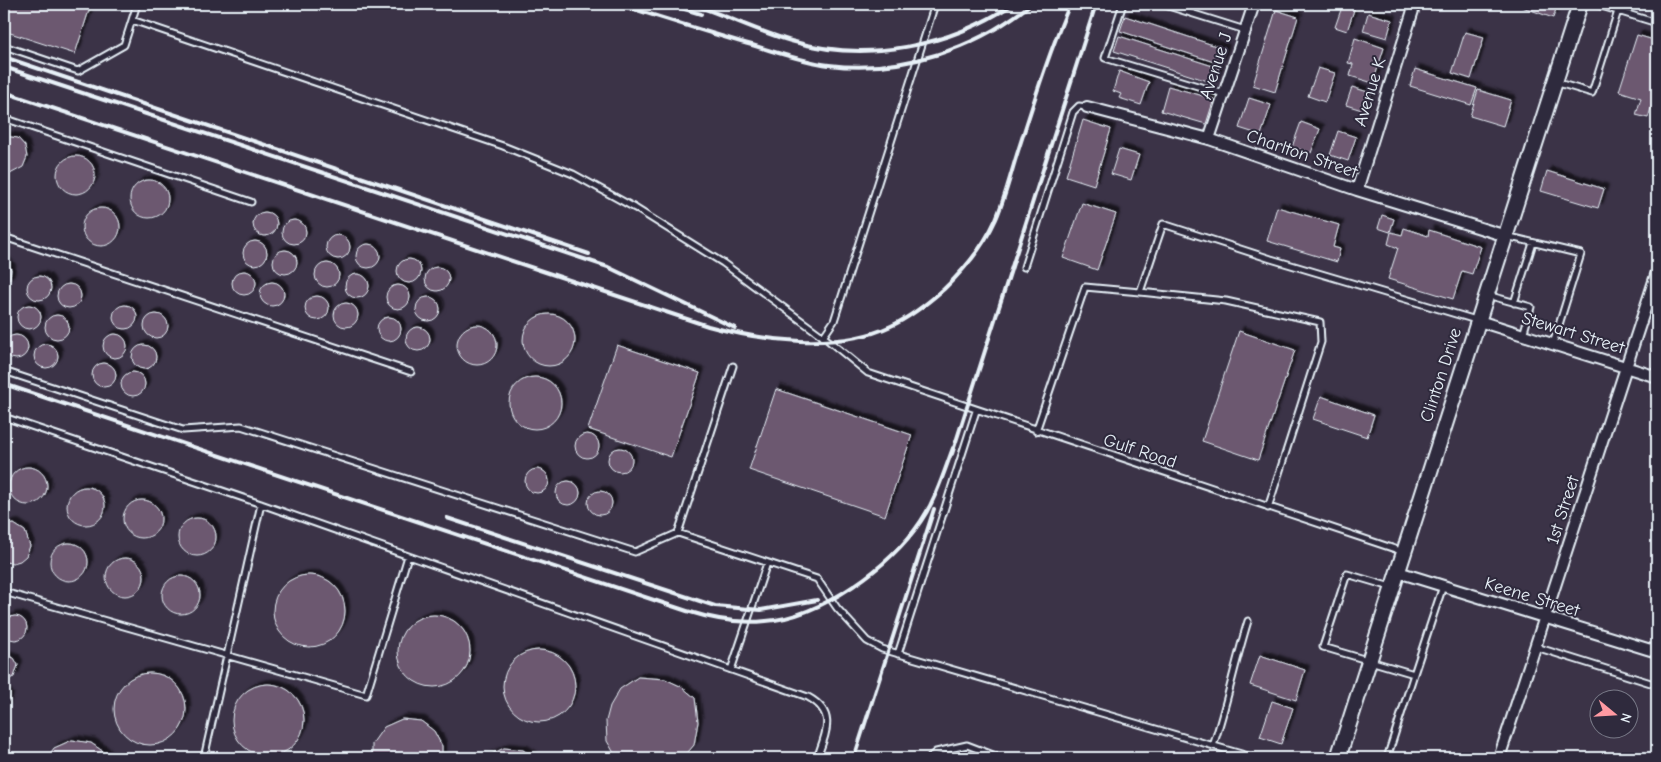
<svg xmlns="http://www.w3.org/2000/svg" width="1661" height="762" font-family="'Comic Neue',sans-serif">
  <defs>
    <filter id="shadow"><feDropShadow dx="4.5" dy="-4.5" stdDeviation="1" flood-color="#0009"/></filter>
  </defs>
  <rect width="100%" height="100%" fill="#3b3347"/>
  <filter id="ink" filterUnits="userSpaceOnUse"><feTurbulence type="fractalNoise" baseFrequency=".02" numOctaves="2"/><feDisplacementMap in="SourceGraphic" scale="10" xChannelSelector="R" yChannelSelector="G"/><feConvolveMatrix kernelMatrix="1 2 1 2 8 2 1 2 1" color-interpolation-filters="sRGB"/></filter>
  <g filter="url(#ink)">
    <path fill="#6c586f" stroke="#e8f1f8" filter="url(#shadow)" d="M4 4H91L75 54 4 31Z
      M1343 4H1356L1347 31 1335 27Z
      M1514 4H1550L1557 6 1553 18Z
      M1276 10 1298 17 1275 92 1253 85Z
      M1368 13 1392 20 1387 38 1363 31Z
      M1125 16 1225 49 1220 64 1120 31Z
      M1465 32 1484 37 1471 79 1452 73Z
      M1637 35 1657 41V102H1653L1648 118 1636 115 1641 98 1619 91Z
      M1119 36 1219 68 1214 83 1114 51Z
      M1355 38 1384 48 1373 83 1350 76 1353 64 1348 63Z
      M1318 68 1335 73 1325 102 1308 96Z
      M1415 69 1477 88 1471 105 1410 86Z
      M1119 71 1149 82 1141 105 1119 98 1121 94 1113 91Z
      M1168 86 1214 99 1206 124 1161 111Z
      M1352 87 1371 93 1365 111 1346 105Z
      M1478 90 1511 100 1503 126 1470 116Z
      M1249 98 1271 105 1261 135 1239 128Z
      M1083 120 1111 129 1094 185 1066 176Z
      M1301 122 1320 129 1311 153 1292 147Z
      M1338 131 1356 137 1348 161 1330 155Z
      M4 136 18 138 25 146 27 157 23 167 10 174 4 173Z
      M1119 149 1139 155 1131 180 1111 174Z
      M57 175a19 19 0 1 1 38 0a19 19 0 1 1-38 0Z
      M1547 171 1604 189 1598 208 1541 191Z
      M130 199a19 19 0 1 1 38 0a19 19 0 1 1-38 0Z
      M1082 203 1116 214 1097 270 1063 258Z
      M1277 207 1339 225 1333 247 1340 249 1337 262 1267 241Z
      M82 227a19 19 0 1 1 38 0a19 19 0 1 1-38 0Z
      M253 224a12 12 0 1 1 24 0a12 12 0 1 1-24 0Z
      M1382 215 1394 219 1390 232 1378 228Z
      M282 232a12 12 0 1 1 24 0a12 12 0 1 1-24 0Z
      M1404 228 1428 236 1429 230 1481 247 1472 274 1462 271 1453 299 1388 279 1398 248 1388 244 1391 232 1402 235Z
      M326 247a12 12 0 1 1 24 0a12 12 0 1 1-24 0Z
      M243 253a12 12 0 1 1 24 0a12 12 0 1 1-24 0Z
      M356 256a12 12 0 1 1 24 0a12 12 0 1 1-24 0Z
      M273 262a12 12 0 1 1 24 0a12 12 0 1 1-24 0Z
      M397 271a12 12 0 1 1 24 0a12 12 0 1 1-24 0Z
      M4 261 11 269 10 279 4 284Z
      M315 275a12 12 0 1 1 24 0a12 12 0 1 1-24 0Z
      M425 279a12 12 0 1 1 24 0a12 12 0 1 1-24 0Z
      M232 283a12 12 0 1 1 24 0a12 12 0 1 1-24 0Z
      M345 286a12 12 0 1 1 24 0a12 12 0 1 1-24 0Z
      M27 288a12 12 0 1 1 24 0a12 12 0 1 1-24 0Z
      M260 294a12 12 0 1 1 24 0a12 12 0 1 1-24 0Z
      M57 296a12 12 0 1 1 24 0a12 12 0 1 1-24 0Z
      M386 297a12 12 0 1 1 24 0a12 12 0 1 1-24 0Z
      M305 308a12 12 0 1 1 24 0a12 12 0 1 1-24 0Z
      M416 309a12 12 0 1 1 24 0a12 12 0 1 1-24 0Z
      M334 315a12 12 0 1 1 24 0a12 12 0 1 1-24 0Z
      M17 317a12 12 0 1 1 24 0a12 12 0 1 1-24 0Z
      M113 317a12 12 0 1 1 24 0a12 12 0 1 1-24 0Z
      M144 326a12 12 0 1 1 24 0a12 12 0 1 1-24 0Z
      M523 340a26 26 0 1 1 52 0a26 26 0 1 1-52 0Z
      M45 327a12 12 0 1 1 24 0a12 12 0 1 1-24 0Z
      M377 329a12 12 0 1 1 24 0a12 12 0 1 1-24 0Z
      M457 345a20 20 0 1 1 40 0a20 20 0 1 1-40 0Z
      M406 339a12 12 0 1 1 24 0a12 12 0 1 1-24 0Z
      M1239 331 1295 350 1258 460 1202 441Z
      M103 346a12 12 0 1 1 24 0a12 12 0 1 1-24 0Z
      M4 347a12 12 0 1 1 24 0a12 12 0 1 1-24 0Z
      M34 356a12 12 0 1 1 24 0a12 12 0 1 1-24 0Z
      M617 345 700 373 671 457 588 429Z
      M132 357a12 12 0 1 1 24 0a12 12 0 1 1-24 0Z
      M92 375a12 12 0 1 1 24 0a12 12 0 1 1-24 0Z
      M121 384a12 12 0 1 1 24 0a12 12 0 1 1-24 0Z
      M509 403a26 26 0 1 1 52 0a26 26 0 1 1-52 0Z
      M776 389 912 435 885 516 749 470Z
      M1321 396 1374 415 1367 437 1313 419Z
      M575 446a12 12 0 1 1 24 0a12 12 0 1 1-24 0Z
      M608 460a12 12 0 1 1 24 0a12 12 0 1 1-24 0Z
      M9 486a19 19 0 1 1 38 0a19 19 0 1 1-38 0Z
      M525 481a12 12 0 1 1 24 0a12 12 0 1 1-24 0Z
      M556 493a12 12 0 1 1 24 0a12 12 0 1 1-24 0Z
      M67 506a19 19 0 1 1 38 0a19 19 0 1 1-38 0Z
      M588 503a12 12 0 1 1 24 0a12 12 0 1 1-24 0Z
      M123 519a19 19 0 1 1 38 0a19 19 0 1 1-38 0Z
      M178 537a19 19 0 1 1 38 0a19 19 0 1 1-38 0Z
      M14 524 25 531 30 546 26 556 20 561 13 563 4 562V526Z
      M50 562a19 19 0 1 1 38 0a19 19 0 1 1-38 0Z
      M106 577a19 19 0 1 1 38 0a19 19 0 1 1-38 0Z
      M273 611a36 36 0 1 1 72 0a36 36 0 1 1-72 0Z
      M162 595a19 19 0 1 1 38 0a19 19 0 1 1-38 0Z
      M398 651a36 36 0 1 1 72 0a36 36 0 1 1-72 0Z
      M3 628a12 12 0 1 1 24 0a12 12 0 1 1-24 0Z
      M503 686a36 36 0 1 1 72 0a36 36 0 1 1-72 0Z
      M4 655 14 658 18 665 14 677 4 681Z
      M1260 655 1305 670 1296 700 1250 685Z
      M114 709a36 36 0 1 1 72 0a36 36 0 1 1-72 0Z
      M638 677 665 679 682 687 695 698 698 722 694 745 683 758H617L607 741 606 721 610 706 620 689Z
      M232 720a36 36 0 1 1 72 0a36 36 0 1 1-72 0Z
      M4 691 9 698 4 711Z
      M1272 701 1293 708 1281 744 1260 737Z
      M402 719 421 721 434 731 442 746V758H372V744L384 727Z
      M72 740 91 743 104 752 108 758H47L54 748Z
      M504 748 523 750 535 758H484Z"/>
    <g fill="none" stroke-linecap="round" stroke-linejoin="round">
      <defs>
        <path id="lane" d="M137 4 132 20 503 146 573 174 635 208 723 263 829 341 868 373 1404 552
          M1123 4 1105 58 1224 94
          M1162 4 1245 30
          M1595 4 1657 23
          M4 46 78 71 124 45 132 20
          M1555 82 1592 93 1618 11
          M4 118 251 202
          M1506 236 1581 254 1553 344
          M4 237 411 372
          M1024 267 1073 112 1079 106 1087 107
          M1140 292 1226 301 1320 322 1321 342 1268 508
          M1487 295 1531 307 1523 335
          M1514 303 1533 243
          M823 337 834 321 935 4
          M4 371 183 430 241 426 635 552 678 533 817 579 837 608 867 641 882 649 1255 758
          M4 417 261 504 808 697C837 713 826 733 817 758
          M1036 431 1085 287 1140 292 1163 224 1271 259 1476 320
          M678 533 733 366
          M1391 587 1347 574 1323 647 1414 674 1443 586
          M4 592 366 695 408 556
          M1536 647 1657 685
          M898 654 976 411
          M731 670 767 563
          M1213 746C1227 704 1235 663 1248 621
          M204 758 261 504
          M929 758 936 752 967 745 1001 758
          M1387 758 1414 674"/>
        <path id="street" d="M1087 107 1209 139 1357 190 1506 236
          M1209 139 1254 4
          M1357 190 1415 4
          M1479 321 1657 377
          M1398 572 1657 652
          M1499 758 1657 272"/>
        <path id="secondary" d="M1338 758 1580 4"/>
      </defs>
      <use href="#lane" stroke="#e8f1f8" stroke-width="9"/>
      <use href="#street" stroke="#e8f1f8" stroke-width="14"/>
      <use href="#secondary" stroke="#e8f1f8" stroke-width="18"/>
      <use href="#lane" stroke="#2f2a3d" stroke-width="5"/>
      <use href="#street" stroke="#2f2a3d" stroke-width="10"/>
      <use href="#secondary" stroke="#2f2a3d" stroke-width="14"/>
      <path stroke="#e8f1f8" stroke-width="4" d="M618 4C659 17 700 30 741 42 771 50 799 61 829 65 901 74 976 49 1031 4
        M668 4 701 14
        M691 4C725 15 757 31 791 41 866 63 949 47 1013 4
        M4 57 589 254
        M4 67 608 267 735 328
        M4 92 708 326C762 341 839 351 891 326 911 317 928 303 944 289 965 269 984 246 996 219 1005 198 1011 173 1018 151 1034 101 1049 52 1070 4
        M4 384 687 611C712 619 739 624 766 621 821 617 891 566 921 521 936 499 944 472 953 448
        M952 454 1096 4
        M447 518 715 606 761 610 817 600
        M854 758 934 509"/>
    </g>
  </g>
  <g text-anchor="middle" dominant-baseline="central" stroke-width="4" stroke-linejoin="round" paint-order="stroke">
    <g font-size="18" fill="#e8f1f8" stroke="#2f2a3d">
      <text transform="translate(1216 66) rotate(-72)">Avenue J</text>
      <text transform="translate(1370 92) rotate(-73)">Avenue K</text>
      <text transform="translate(1302 154) rotate(19)">Charlton Street</text>
      <text transform="translate(1573 333) rotate(17)">Stewart Street</text>
      <text transform="translate(1441 375) rotate(-72)">Clinton Drive</text>
      <text transform="translate(1140 451) rotate(18)">Gulf Road</text>
      <text transform="translate(1563 510) rotate(-72)">1st Street</text>
      <text transform="translate(1532 597) rotate(17)">Keene Street</text>
    </g>
  </g>
  <rect width="1661" height="762" fill="none" stroke="#2f2a3d" stroke-width="20"/>
  <rect x="10" y="10" width="1641" height="742" fill="none" stroke="#e8f1f8" stroke-width="2" filter="url(#ink)"/>
  <g transform="translate(1614 714) rotate(108)"><circle r="24" fill="#2f2a3d" stroke="#797a88"/>
  <path d="M0-4L9 19L0 12L-9 19Z" fill="#ff9aa2"/>
  <text y="-8" font-size="14" font-weight="bold" text-anchor="middle" fill="#e8f1f8">N</text>
  </g>
</svg>
